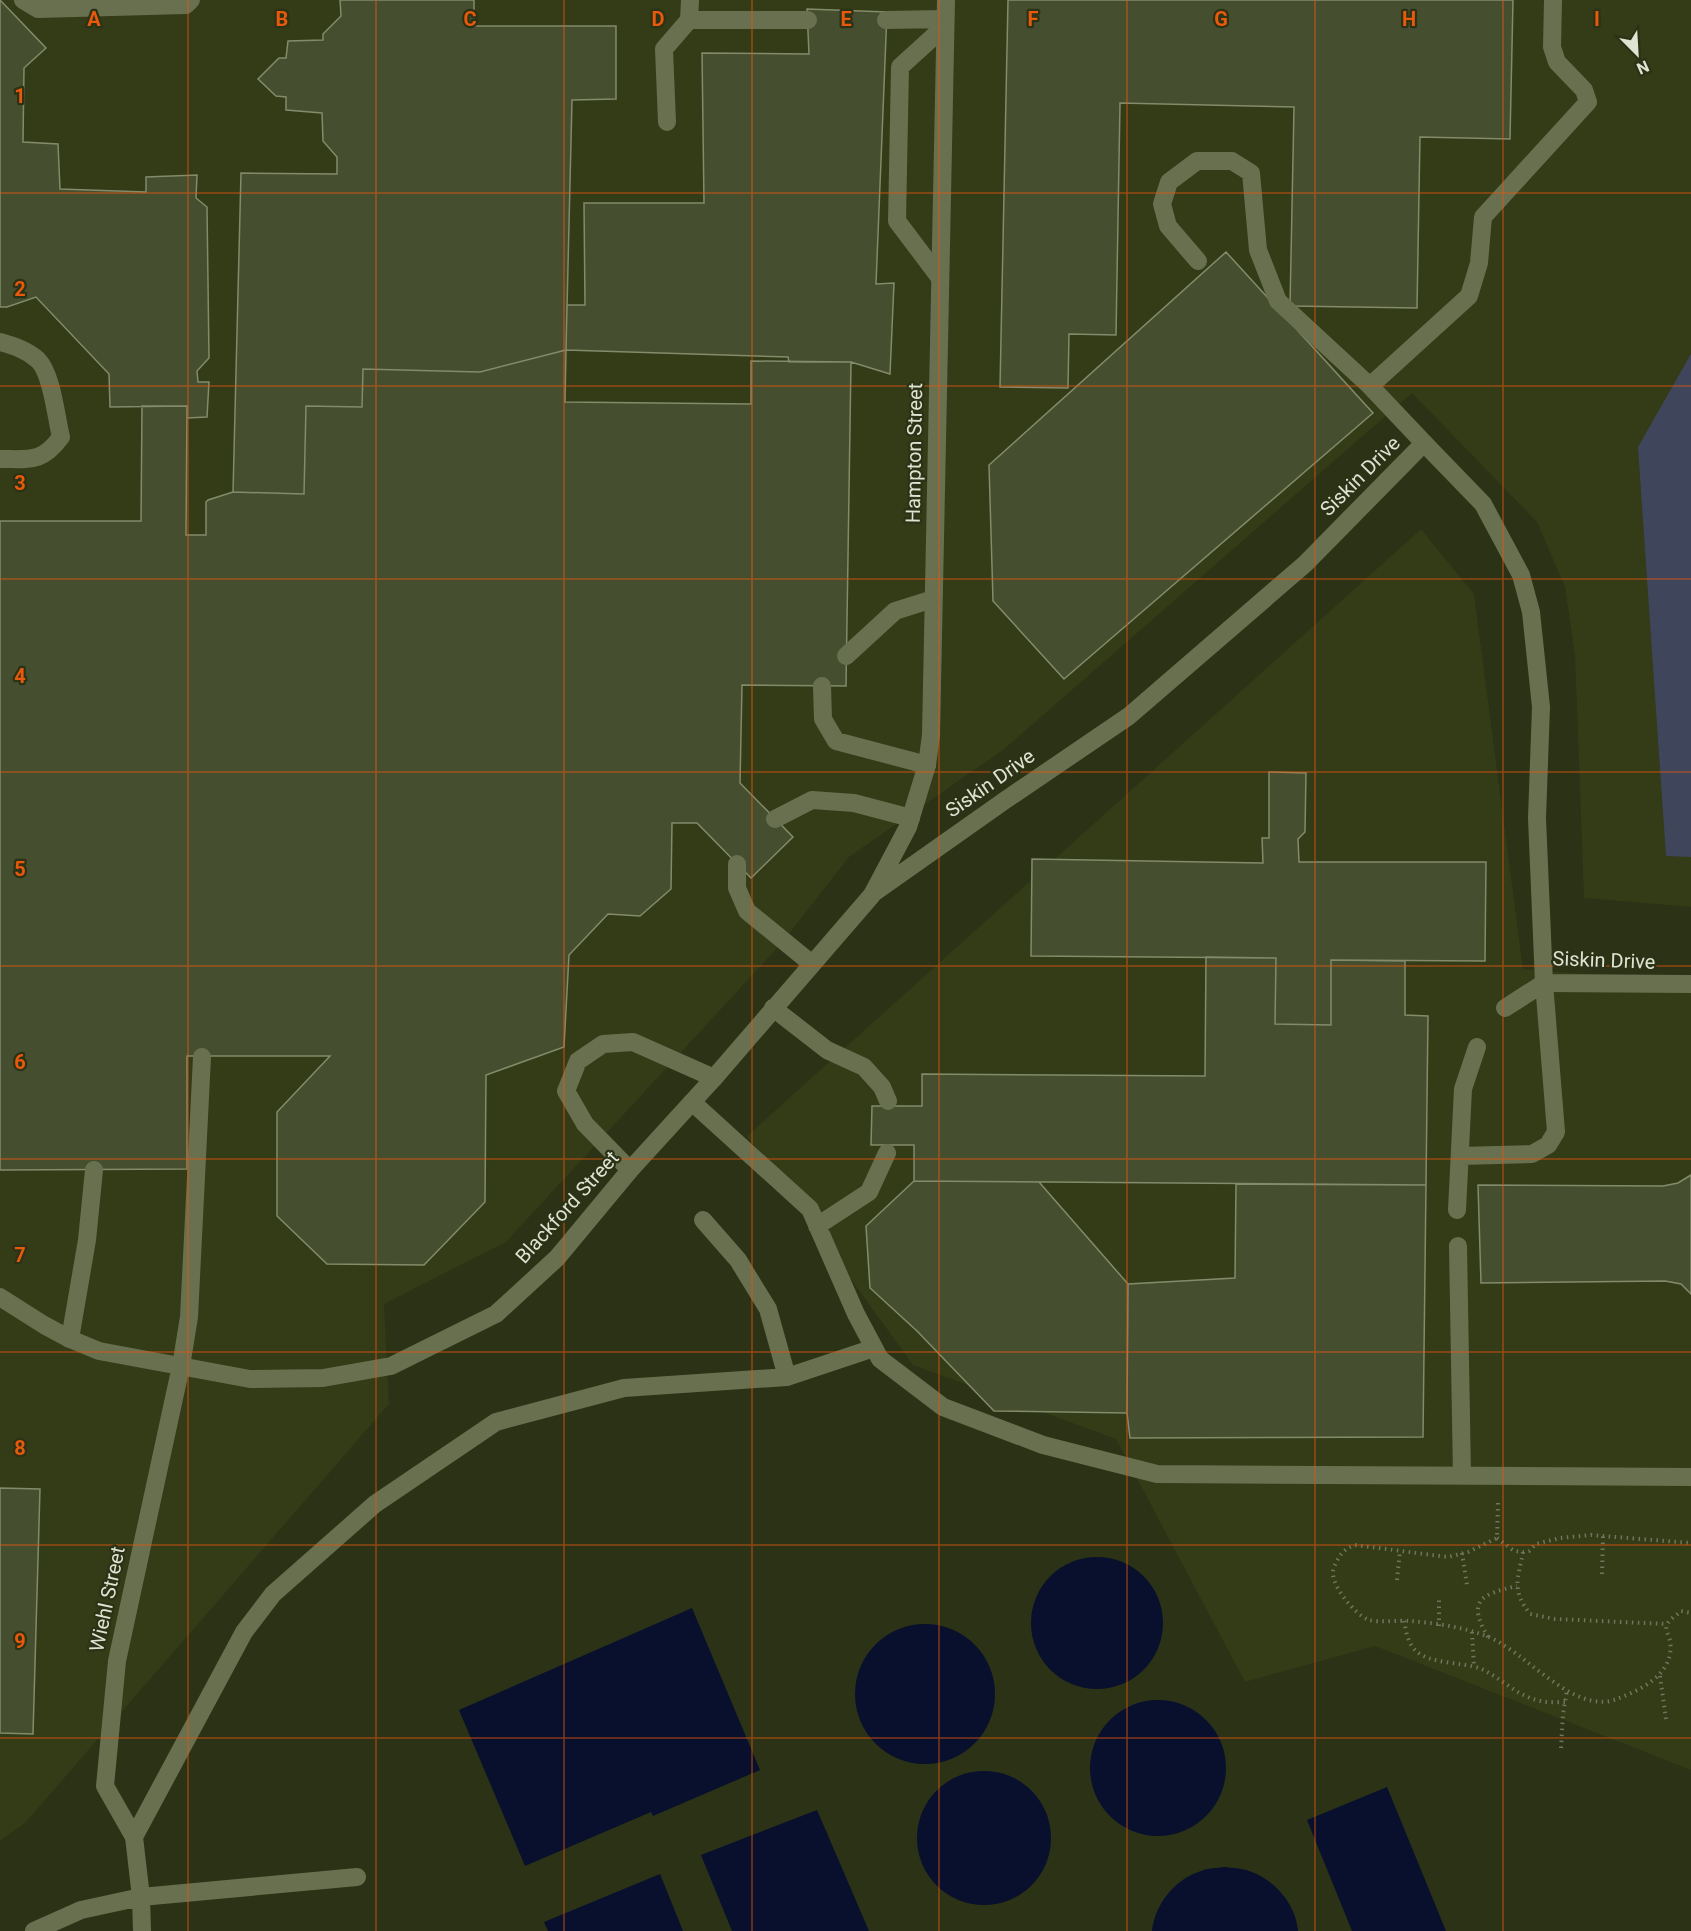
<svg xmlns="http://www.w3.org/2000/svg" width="1691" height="1931" font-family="Roboto,sans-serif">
  <rect width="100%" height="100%" fill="#2b3215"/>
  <path fill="#333b17" d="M0 0H1691V907L1584 898 1575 655 1565 587 1537 522 1412 393 1003 750 849 857 781 944 506 1242 384 1304 389 1404 26 1822 0 1841Z
    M1421 529 1474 594 1523 969 1691 983V1770L1375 1646 1245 1682 1116 1439 913 1365 747 1136Z"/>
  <path fill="#3f465b" d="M1691 354V857L1666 856 1638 447Z"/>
  <path fill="#09102e" d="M1031 1623a66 66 0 1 1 132 0a66 66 0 1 1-132 0Z
    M692 1608 760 1770 653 1816 651 1812 525 1866 459 1710Z
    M855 1694a70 70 0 1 1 140 0a70 70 0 1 1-140 0Z
    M1090 1768a68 68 0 1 1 136 0a68 68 0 1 1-136 0Z
    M917 1838a67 67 0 1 1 134 0a67 67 0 1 1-134 0Z
    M1387 1787 1446 1931H1352L1307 1820Z
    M817 1810 869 1931H732L701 1855Z
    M1225 1867C1232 1868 1241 1868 1249 1871 1274 1879 1296 1904 1298 1931H1152C1155 1904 1175 1879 1201 1871 1208 1868 1217 1868 1225 1867Z
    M660 1874 683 1931H548L544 1922Z"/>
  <path fill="#464e30" stroke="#838b6b" stroke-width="1.5" d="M0 0 46 48 24 68 23 142 58 144 60 189 146 192V177L197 175 196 198 207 207 209 358 197 371 198 382H209L207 417 187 418V406L110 407 109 374 36 297 7 307H0Z
    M340 0H474V26H616V99L572 100 566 350 480 372 363 369 362 407 306 406 304 494 233 492 241 173 337 174V157L323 141 322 113 286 110V97L276 96 258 79 279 58H286L288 41 323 40V34L341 16Z
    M1008 0H1513L1510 139 1420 137 1417 308 1290 306 1294 107 1120 103 1116 335 1069 334 1068 388 1000 387Z
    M807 9 887 12 876 284 894 283 890 374 851 362H789L788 357 566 350 567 305H585L584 203H704L702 53 809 54Z
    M1226 252 1373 413 1064 679 993 601 989 465Z
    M566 350 565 402 751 404V361L851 362 846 686 742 685 740 783 793 837 751 878 697 823H672L671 889 640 916 608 914 569 955 564 1047 486 1075 485 1202 424 1265 327 1264 277 1216V1112L330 1056H187V1169L0 1170V521H141L142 406H187L186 535H206V502L208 500 233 492 304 494 306 406 362 407 363 369 480 372Z
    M1269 772 1306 773 1305 832 1298 839 1299 862H1486L1485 961 1331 960V1025L1275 1024 1276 958 1031 956 1032 859 1263 863 1262 838H1269Z
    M1206 957 1276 958 1275 1024 1331 1025V960L1405 961V1015L1428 1016 1426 1185 914 1181V1145H871L872 1106H922V1074L1205 1076Z
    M1691 1175V1294L1681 1284 1665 1281 1481 1283 1478 1185 1663 1186 1678 1183Z
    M914 1181 1039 1182 1128 1284 1127 1413 994 1411 917 1331 870 1288 866 1226Z
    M1236 1184 1426 1185 1423 1437 1130 1438 1127 1413 1128 1284 1235 1278Z
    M0 1488 40 1489 33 1734 0 1733Z"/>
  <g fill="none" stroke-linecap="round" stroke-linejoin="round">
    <path stroke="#70765e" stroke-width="4" stroke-dasharray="1.5 4.5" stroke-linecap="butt" d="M1498 1503 1497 1538 1468 1552 1448 1557 1355 1545C1343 1549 1339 1556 1334 1567 1327 1582 1355 1615 1369 1620 1380 1623 1399 1620 1410 1621 1435 1623 1463 1627 1486 1636 1525 1650 1573 1716 1617 1699 1643 1689 1675 1673 1670 1641 1669 1635 1664 1629 1668 1623 1670 1619 1677 1615 1681 1611L1691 1613
      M1497 1538 1514 1551 1523 1552 1529 1551 1536 1544 1560 1538 1591 1535 1691 1543
      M1523 1552C1518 1580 1511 1589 1530 1614L1555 1619 1667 1624
      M1462 1553 1467 1585
      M1602 1574 1603 1536
      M1397 1580 1400 1551
      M1404 1621C1406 1631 1408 1644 1416 1651 1430 1664 1461 1662 1479 1668 1501 1677 1517 1697 1541 1701 1548 1703 1557 1702 1565 1702
      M1439 1626V1600
      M1472 1632 1474 1667
      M1488 1637C1466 1600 1482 1594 1517 1586
      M1660 1676 1666 1719
      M1561 1748 1563 1714 1567 1690"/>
    <path stroke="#687050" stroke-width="18" d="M23 0 38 9 186 5 191 0
      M689 20H808
      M886 20 945 19
      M667 122 664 49 689 20 690 0
      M1198 261 1168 226 1162 204 1169 182 1197 161H1232L1251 173 1258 250 1278 301 1370 386 1469 296 1479 263 1483 217 1588 102 1584 90 1557 62 1552 47 1553 0
      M940 278 897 221 900 67 945 26
      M0 342C14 346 27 350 38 360 52 374 56 417 61 437 42 463 30 459 0 459
      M1370 386 1424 443
      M846 656 895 611 933 599
      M822 686 823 719 836 741 927 765
      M775 819 812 800 854 803 911 818
      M737 864V888L747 911 812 964
      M773 1008 827 1050 864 1067 882 1087 888 1101
      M692 1102 810 1209 856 1314 880 1359 943 1407 1043 1445 1157 1474 1691 1477
      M1460 1156 1532 1154 1548 1145 1556 1132 1544 983 1505 1008
      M630 1170 585 1124 566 1091 578 1061 603 1044 633 1042 714 1078
      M1457 1210 1463 1089 1477 1047
      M703 1220 738 1260 768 1309 787 1377 874 1348
      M817 1226 869 1192 887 1153
      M1458 1246 1462 1476
      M70 1339 87 1240 94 1170
      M181 1366 189 1317 202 1057
      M34 1931 81 1910 141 1897 357 1877
      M142 1931 141 1897 134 1837 244 1632 273 1594 375 1504 496 1422 624 1388 787 1377"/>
    <path stroke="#687050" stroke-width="18" d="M875 892 1004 801 1129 716 1305 564 1424 443 1483 504 1521 575 1531 612 1541 707 1537 818 1544 983 1691 984
      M0 1297 44 1325 70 1339 99 1351 250 1379 323 1378 391 1366 496 1314 557 1258 630 1170 714 1078 872 895 908 827 927 765 931 735 946 0
      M134 1837 105 1786 117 1661 181 1366"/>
  </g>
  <path fill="none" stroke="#e8590c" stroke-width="1.5" stroke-opacity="0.55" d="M188 0V1931M376 0V1931M564 0V1931M752 0V1931M939 0V1931M1127 0V1931M1315 0V1931M1503 0V1931M0 193H1691M0 386H1691M0 579H1691M0 772H1691M0 966H1691M0 1159H1691M0 1352H1691M0 1545H1691M0 1738H1691"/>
  <g text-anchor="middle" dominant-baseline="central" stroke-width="4.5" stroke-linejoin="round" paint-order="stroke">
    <g font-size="20" fill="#dee3d2" stroke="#2b3215">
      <text transform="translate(914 453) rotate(-89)">Hampton Street</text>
      <text transform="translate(1360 476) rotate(-45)">Siskin Drive</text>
      <text transform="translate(990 783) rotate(-35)">Siskin Drive</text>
      <text transform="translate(1604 960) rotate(2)">Siskin Drive</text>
      <text transform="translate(567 1207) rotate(-48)">Blackford Street</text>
      <text transform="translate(107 1599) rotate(-78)">Wiehl Street</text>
    </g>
  </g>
  <g font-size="20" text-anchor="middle" font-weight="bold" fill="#e8590c" stroke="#2b3215" stroke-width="4.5" stroke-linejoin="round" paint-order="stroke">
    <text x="94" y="26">A</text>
    <text x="282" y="26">B</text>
    <text x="470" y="26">C</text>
    <text x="658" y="26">D</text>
    <text x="846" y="26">E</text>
    <text x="1033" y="26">F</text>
    <text x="1221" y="26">G</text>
    <text x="1409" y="26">H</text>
    <text x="1597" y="26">I</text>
    <text x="20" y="103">1</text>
    <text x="20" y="296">2</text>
    <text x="20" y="490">3</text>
    <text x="20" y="683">4</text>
    <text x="20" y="876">5</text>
    <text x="20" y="1069">6</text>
    <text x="20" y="1262">7</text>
    <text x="20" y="1455">8</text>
    <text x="20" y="1648">9</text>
  </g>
  <g transform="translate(1637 54) rotate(156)" stroke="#2b3215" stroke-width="4.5" paint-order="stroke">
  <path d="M0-4.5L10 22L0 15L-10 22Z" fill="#dee3d2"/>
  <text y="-9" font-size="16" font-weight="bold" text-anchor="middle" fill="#dee3d2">N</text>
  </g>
</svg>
